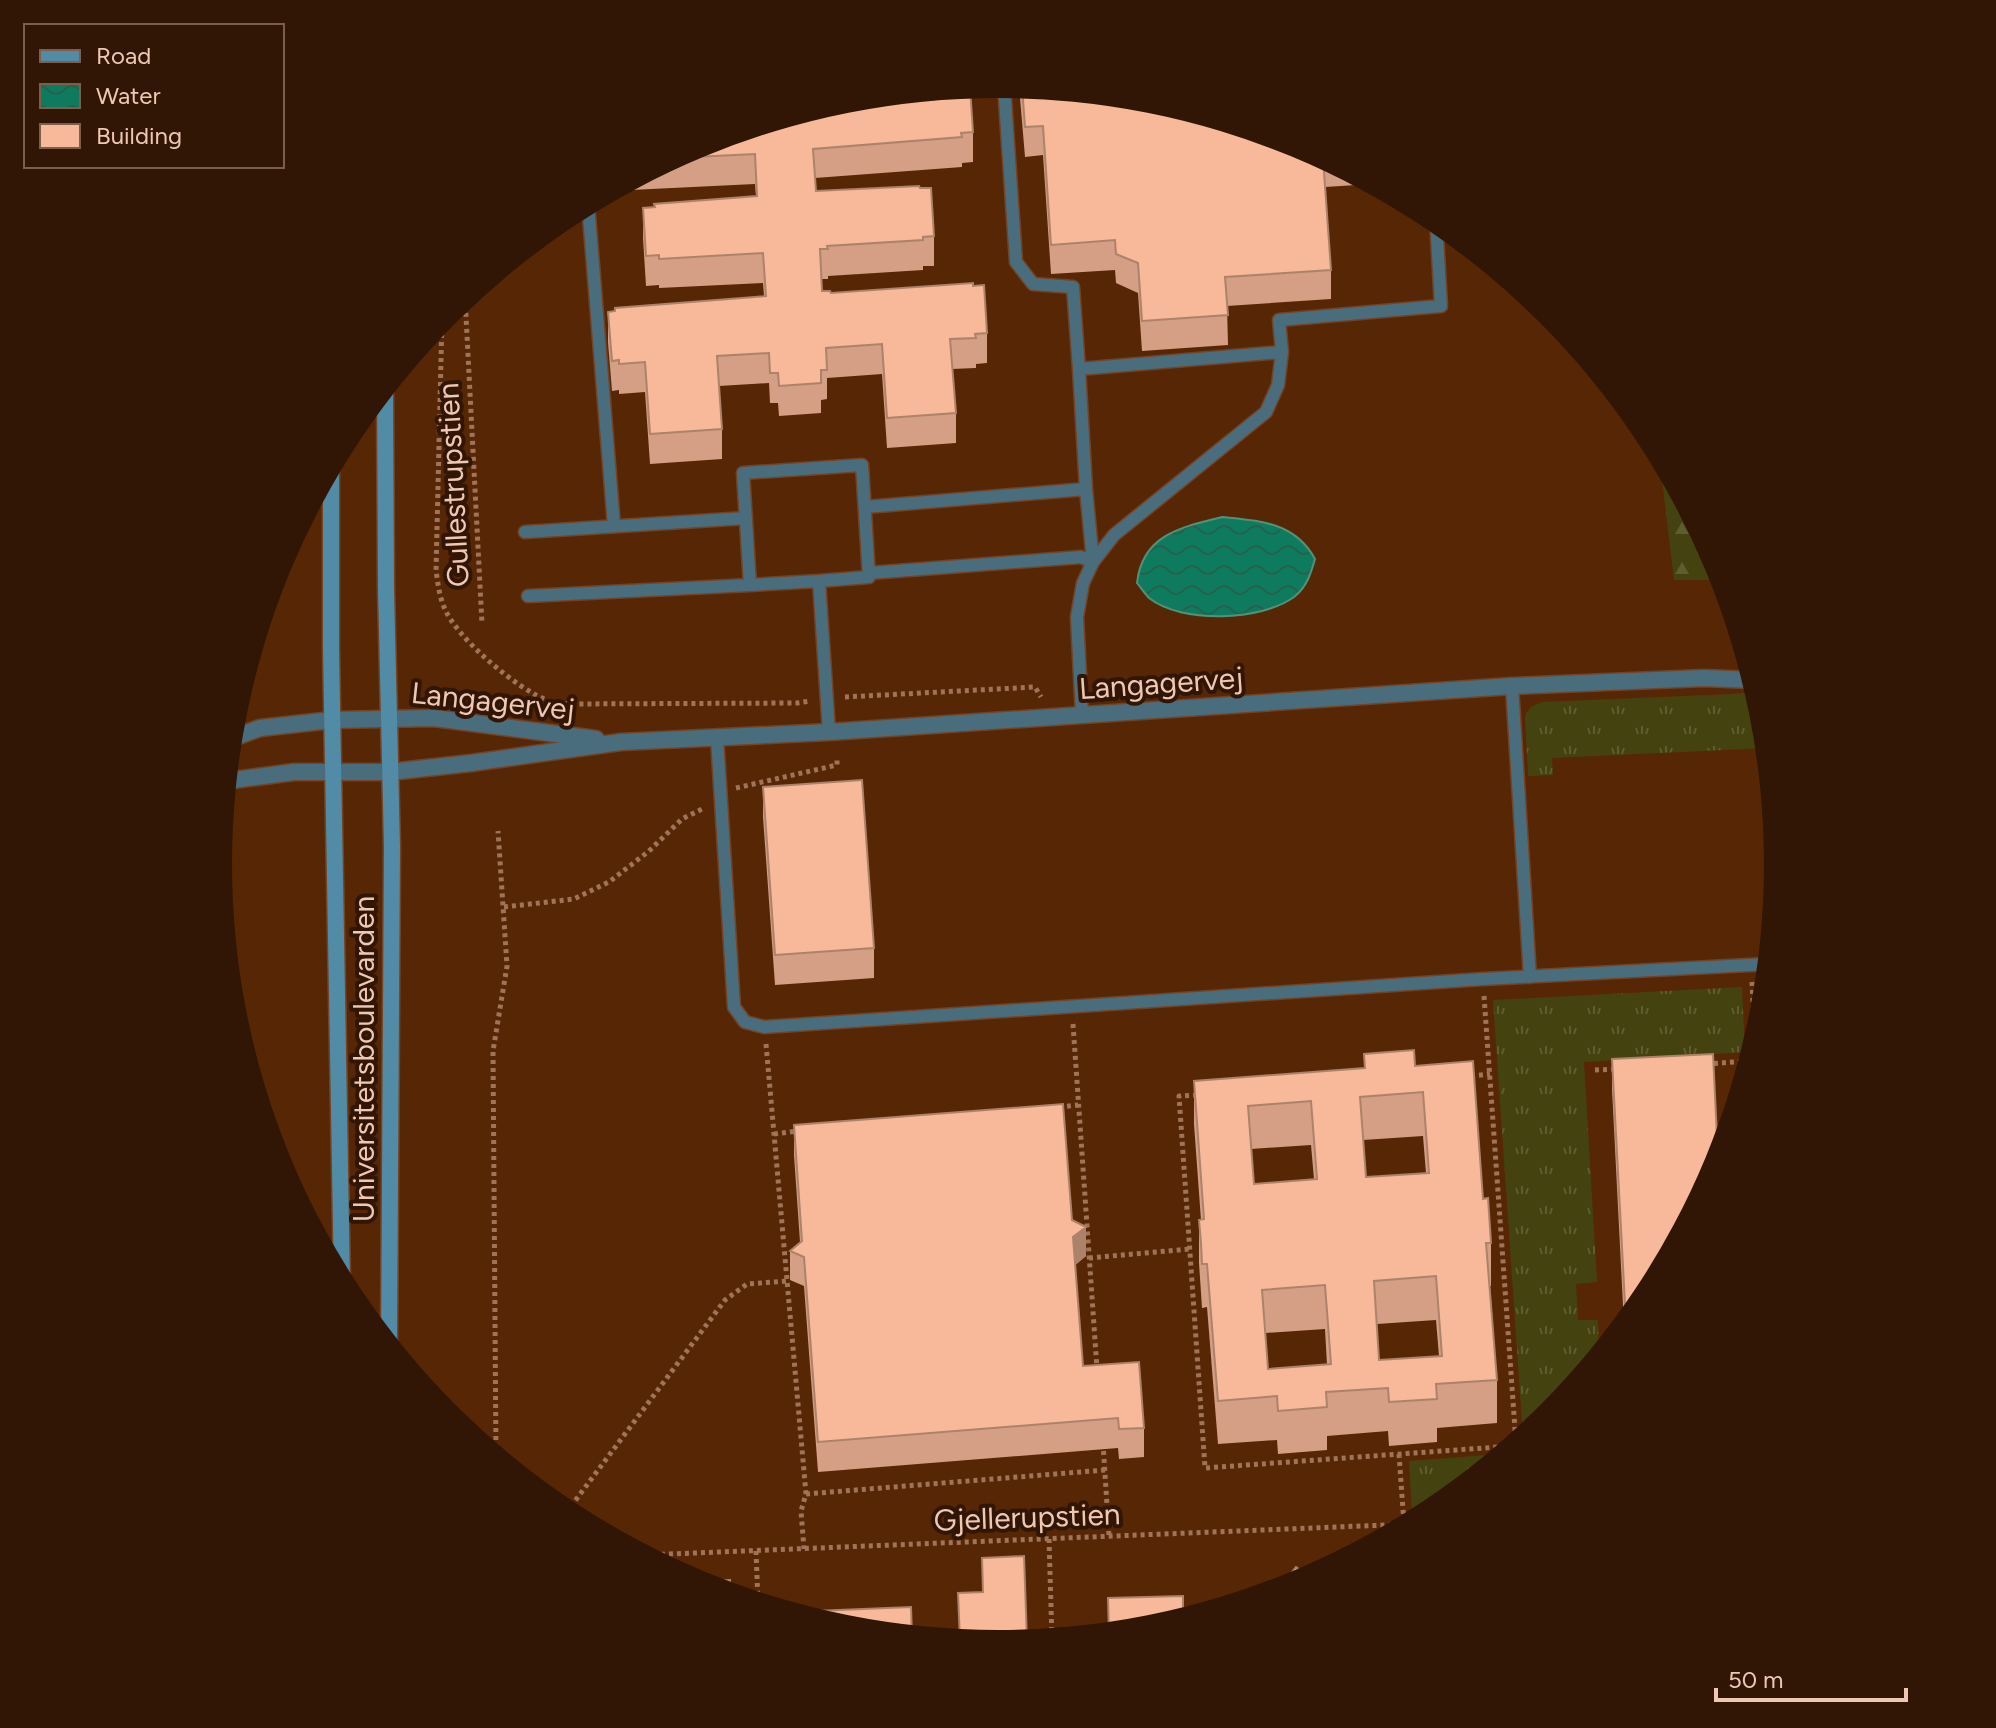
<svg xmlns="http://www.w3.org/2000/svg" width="1996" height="1728" font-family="Figtree,sans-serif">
  <defs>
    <pattern id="grass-tufts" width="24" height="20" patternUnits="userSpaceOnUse" patternTransform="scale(2)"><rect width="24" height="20" fill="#44430f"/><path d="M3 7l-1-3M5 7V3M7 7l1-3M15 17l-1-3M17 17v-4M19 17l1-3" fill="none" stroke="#5f5d30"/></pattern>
    <pattern id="forest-firs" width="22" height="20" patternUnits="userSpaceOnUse" patternTransform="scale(2)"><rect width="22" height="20" fill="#44430f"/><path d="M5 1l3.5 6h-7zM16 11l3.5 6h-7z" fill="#5f5d30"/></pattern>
    <pattern id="water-waves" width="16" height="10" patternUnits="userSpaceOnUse" patternTransform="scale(2)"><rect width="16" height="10" fill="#0e7b5e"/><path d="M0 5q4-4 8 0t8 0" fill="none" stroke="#25624e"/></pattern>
  </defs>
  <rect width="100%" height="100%" fill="#572605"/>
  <path fill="url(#grass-tufts)" d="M1757 693 1763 712 1767 748 1552 758 1553 775 1528 776 1525 716 1531 707 1542 702Z
    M1742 987 1745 1052 1584 1062 1597 1282 1576 1284 1578 1320H1598L1599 1355 1549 1416 1543 1421 1522 1422 1493 1000Z
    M1502 1454 1431 1513 1412 1515 1409 1461Z"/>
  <path fill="url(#forest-firs)" d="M1659 453 1719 566 1720 580H1674Z"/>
  <path fill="url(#water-waves)" stroke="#529278" stroke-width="2" d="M1222 517C1260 521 1295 522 1315 559 1311 573 1307 587 1294 597 1261 621 1182 624 1149 598 1145 594 1141 588 1137 583 1142 535 1181 527 1222 517Z"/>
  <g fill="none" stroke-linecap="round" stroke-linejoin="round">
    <defs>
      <path id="service" d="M1004 85 1016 262 1033 284 1073 287 1079 369
        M588 203 614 526
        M865 507 1086 489
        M525 532 746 518
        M869 573 1081 557 1093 562 1086 489 1079 369 1282 352 1279 320 1441 306 1436 219
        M819 581 869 577 862 465 743 473 750 585 819 581 829 732
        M528 596 750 585
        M1512 686 1530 977
        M1082 716 1077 617 1083 583 1093 562 1114 535 1266 412 1278 385 1282 352
        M717 738 734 1007 745 1022 764 1027 1483 979 1768 964"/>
      <path id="tertiary" d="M230 739 260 728 332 720 434 718 596 739
        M226 781 294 772H390L471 763 621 742 829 732 1512 686 1704 678 1753 680"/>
      <path id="secondary" d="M385 388 386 588 392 847 389 1346
        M331 464V648L342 1283"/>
    </defs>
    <use href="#service" stroke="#724324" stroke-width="15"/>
    <use href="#tertiary" stroke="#724324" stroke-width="19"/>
    <use href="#secondary" stroke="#724324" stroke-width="19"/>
    <path stroke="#a07459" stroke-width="5" stroke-dasharray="4 4" stroke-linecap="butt" d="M465 297 482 624
      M442 318 436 571C438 583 439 595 444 607 456 638 518 690 549 701 555 703 562 703 568 704L797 703 811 701
      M845 697 1035 687 1041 697
      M736 788 837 765V760
      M504 907 574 899 609 882 649 851 682 819 704 808
      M1752 982 1755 1041
      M1484 996 1516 1443
      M1073 1024 1097 1369
      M766 1044 806 1494 801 1511 804 1549
      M1706 1064 1749 1061
      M1595 1070 1617 1069
      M1471 1076 1490 1074
      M1197 1095 1179 1096 1205 1468 1512 1446
      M1059 1107 1078 1105
      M774 1134 798 1131
      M1089 1258 1190 1249
      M1103 1443 1109 1536
      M1399 1454 1404 1524
      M496 1456 493 1051 507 966 498 831
      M806 1494 1105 1470
      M566 1513 725 1300 747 1284 787 1281
      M1049 1539 1052 1639
      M756 1551 758 1602
      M645 1555 1411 1524"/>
    <use href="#service" stroke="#4a6d7d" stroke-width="12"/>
    <use href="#tertiary" stroke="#4a6d7d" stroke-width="16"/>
    <use href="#secondary" stroke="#528ba5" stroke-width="16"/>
  </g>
  <path fill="#d49f84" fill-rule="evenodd" d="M1019 86 1151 99 1297 144 1372 184 1325 187 1331 270V299L1227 306 1228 345 1142 351 1138 293 1116 283 1115 270 1051 274 1043 155 1025 157Z
    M973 132V162L962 163V167L815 178 816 191 934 236V266H923V270L828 276V279H822V291L987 333V363L976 364V368L952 369 956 413V443L887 448 882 374 827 378V399L821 400V413L779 416 778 403H770L769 383 719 386 722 429V459L650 464 645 392 619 394V390L612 391 608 342V312L764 296 763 283 659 288V285L646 286 643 238V208L756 196 755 184 610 191 700 143Z
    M763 787 874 948V978L775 985 763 817Z
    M1364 1054 1415 1066 1483 1199 1491 1243V1286H1490L1497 1380V1423L1437 1428V1442L1389 1446 1388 1431 1327 1436V1450L1278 1454 1277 1440 1218 1444 1207 1307 1202 1308 1199 1263V1220H1201L1194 1124V1081L1364 1068ZM1423 1136 1426 1173 1366 1177 1363 1140ZM1311 1145 1314 1179 1254 1184 1251 1149ZM1436 1320 1439 1356 1379 1360 1377 1324ZM1325 1329 1327 1365 1268 1369 1265 1333Z
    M1612 1059 1646 1298 1624 1325 1612 1089Z
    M794 1125 1072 1220 1086 1256 1075 1265 1083 1366 1144 1428V1457L1119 1459 1118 1448 818 1472 804 1286 790 1280V1251L800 1242 794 1155Z"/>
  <path fill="#ad826b" d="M1086 1227V1256L1073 1267V1237Z"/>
  <path fill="#f7b999" stroke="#ad826b" stroke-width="2" fill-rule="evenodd" d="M1022 86 1151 99 1297 144 1324 158H1323L1331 270 1225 277 1228 315 1142 321 1138 263 1116 254 1115 240 1051 245 1043 126 1025 127Z
    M970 87 973 132 961 133 962 137 813 149 816 191 919 186 920 188H931L934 236 923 237V240L827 246 828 249H820L822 291H830L831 293 973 283V286L984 285 987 333 975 334 976 338 950 339 956 413 887 418 882 344 826 348 827 370H821V383L779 386 778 373H770L769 353 717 356 722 429 650 434 645 362 619 364V360L612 361 608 312 615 311V308L766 296 763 253 659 259V255L646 256 643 208 655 207 654 204 757 196 755 154 672 158 700 143 846 99Z
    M862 780 874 948 775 955 763 787Z
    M1414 1050 1415 1066 1473 1061 1483 1199 1488 1198 1491 1243H1486L1497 1380 1436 1384 1437 1399 1389 1402 1388 1388 1326 1392 1327 1407 1278 1411 1277 1396 1218 1401 1207 1264H1202L1201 1243 1199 1220 1204 1219 1194 1081 1365 1068 1364 1054ZM1423 1092 1429 1173 1366 1177 1360 1097ZM1311 1101 1317 1179 1254 1184 1248 1106ZM1436 1276 1442 1356 1379 1360 1374 1281ZM1325 1285 1331 1364 1268 1369 1262 1290Z
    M1713 1054 1717 1137 1726 1136 1718 1163 1646 1298 1626 1323 1612 1059Z
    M1063 1104 1072 1220 1086 1227 1073 1237 1083 1366 1139 1362 1144 1428 1119 1429 1118 1418 818 1442 804 1257 790 1251 802 1241 794 1125Z
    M1024 1556 1027 1641 998 1644 960 1640 958 1593 983 1592 982 1558Z
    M1296 1567 1310 1577 1296 1585 1278 1590Z
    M730 1580V1594L704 1586V1581Z
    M1183 1596V1608L1213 1607V1610L1150 1629 1109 1633 1108 1598Z
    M911 1607 912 1636 845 1629 815 1620V1611Z"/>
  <g text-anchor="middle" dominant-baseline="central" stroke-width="8" stroke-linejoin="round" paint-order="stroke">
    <g font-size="30" fill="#efc8b4" stroke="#311505">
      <text transform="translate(453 485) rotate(-93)">Gullestrupstien</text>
      <text transform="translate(1161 683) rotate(-4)">Langagervej</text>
      <text transform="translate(493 701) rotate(6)">Langagervej</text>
      <text transform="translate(363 1059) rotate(-90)">Universitetsboulevarden</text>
      <text transform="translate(1027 1517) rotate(-2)">Gjellerupstien</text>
    </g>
  </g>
  <path d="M0 0H1996V1728H0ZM232 864a766 766 0 1 1 1532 0a766 766 0 1 1-1532 0Z" fill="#311505" fill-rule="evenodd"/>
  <rect x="24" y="24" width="260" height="144" fill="#311505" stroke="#7d5d4b" stroke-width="2"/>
  <rect x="40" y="50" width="40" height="12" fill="#528ba5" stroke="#7d5d4b" stroke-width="2"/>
  <text x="96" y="64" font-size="24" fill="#efc8b4">Road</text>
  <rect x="40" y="84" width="40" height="24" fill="url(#water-waves)" stroke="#7d5d4b" stroke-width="2"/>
  <text x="96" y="104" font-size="24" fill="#efc8b4">Water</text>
  <rect x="40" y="124" width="40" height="24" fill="#f7b999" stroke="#7d5d4b" stroke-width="2"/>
  <text x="96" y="144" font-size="24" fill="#efc8b4">Building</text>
  <path d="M1716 1688v12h190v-12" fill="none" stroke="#efc8b4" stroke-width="4"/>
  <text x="1728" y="1688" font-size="24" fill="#efc8b4" stroke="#311505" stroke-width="6" paint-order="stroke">50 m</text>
</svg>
